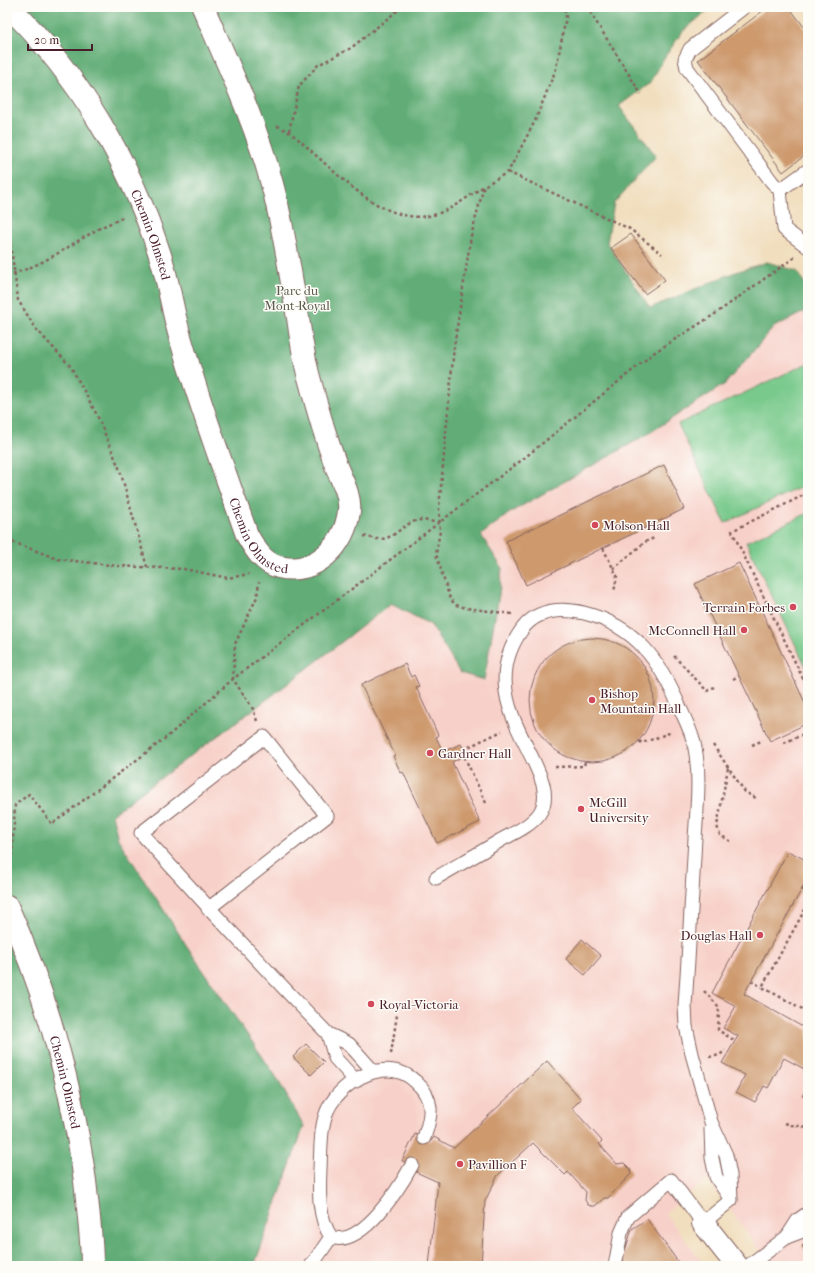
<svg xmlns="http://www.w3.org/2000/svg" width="815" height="1273" font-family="'IM FELL French Canon',serif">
  <rect width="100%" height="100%" fill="#fdfcf7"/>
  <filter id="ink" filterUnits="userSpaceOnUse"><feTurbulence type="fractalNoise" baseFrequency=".025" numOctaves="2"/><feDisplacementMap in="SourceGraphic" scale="8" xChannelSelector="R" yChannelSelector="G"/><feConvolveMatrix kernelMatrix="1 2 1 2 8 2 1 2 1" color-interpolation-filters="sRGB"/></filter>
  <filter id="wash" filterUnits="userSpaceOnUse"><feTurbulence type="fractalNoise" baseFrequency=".012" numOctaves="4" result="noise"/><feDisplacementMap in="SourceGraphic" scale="16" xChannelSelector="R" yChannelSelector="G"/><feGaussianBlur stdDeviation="0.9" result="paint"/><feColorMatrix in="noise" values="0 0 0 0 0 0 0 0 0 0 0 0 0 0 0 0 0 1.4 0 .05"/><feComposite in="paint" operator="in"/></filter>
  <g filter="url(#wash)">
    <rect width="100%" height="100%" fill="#f1debe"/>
    <path fill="#f7d1c9" d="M808 310V1266H772L707 1179 665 1213 705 1266H247L304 1126 275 1075 194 957 118 839 112 814 273 695 511 512 648 434 774 327Z"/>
    <path fill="#78c98b" stroke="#61745b" d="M808 363V484L725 523 678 424Z
      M808 513V671L746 542Z"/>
    <path fill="#62ad77" stroke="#566651" d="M7 7H712L683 31 664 58 651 82 619 106 656 156 614 203 607 243 650 308 733 273 767 262 797 271 808 289V310L774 327 725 384 648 434 511 512 481 535 502 568 499 595 484 680 460 673 431 625 391 604 273 695 112 814 118 839 194 957 275 1075 304 1126 254 1266H7Z"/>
    <g id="blocks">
      <path fill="#cd996d" d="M768 7H789L808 32V153L783 172 698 60Z
        M631 234 665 280 645 294 611 248Z
        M664 465 684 509 526 585 506 541Z
        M739 563 808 709V723L770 741 695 584Z
        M530 700a62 62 0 1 1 124 0a62 62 0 1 1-124 0Z
        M405 664 411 677 414 675 419 686 416 687 438 735 436 737 443 752 461 744 466 755 452 762 480 822 437 843 403 772 401 773 393 756 395 755 361 685Z
        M788 851 808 861V878L744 994 808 1030V1071L784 1058 768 1088 764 1086 755 1102 736 1092 745 1075 722 1063 738 1036 723 1028 736 1006 712 993Z
        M582 939 601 956 585 975 566 959Z
        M306 1044 324 1062 311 1075 293 1057Z
        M547 1061 581 1099 572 1108 602 1141 599 1144 617 1164 624 1163 630 1169 631 1174 608 1198H604L595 1206H592L588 1205 585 1200 586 1192 568 1172 565 1175 533 1143 498 1175 485 1201 481 1266H429L438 1182 416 1172 418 1167 402 1161 415 1134 431 1141 434 1137 454 1148Z
        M808 1086V1099L802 1096Z
        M647 1219 681 1266H623V1257L632 1229Z
        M808 1241V1253L802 1246Z"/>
    </g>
  </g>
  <g filter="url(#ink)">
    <use href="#blocks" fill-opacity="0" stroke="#84625e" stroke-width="1"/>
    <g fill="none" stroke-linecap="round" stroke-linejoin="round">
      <defs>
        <path id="lane" d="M744 7 690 49 685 59 687 68 772 182 780 190 784 229 808 247
          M780 190 808 170
          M436 878C458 865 480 853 501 840 514 833 530 826 539 814 569 772 465 706 523 628 538 609 562 608 584 613 636 626 660 661 680 708 685 719 691 731 694 743 701 774 697 807 695 838 692 894 689 949 685 1005L686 1026 692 1054 711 1122 726 1155 730 1175 731 1200
          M208 909 327 816 264 737 141 833C202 901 264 968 328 1034L349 1044 374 1072
          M328 1034 335 1058 356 1081
          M711 1129 712 1158 716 1177 731 1200
          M412 1165C400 1187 361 1249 331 1237 318 1217 319 1192 320 1169 321 1150 320 1126 328 1109 343 1079 388 1055 416 1082 424 1089 429 1097 430 1108 431 1118 427 1128 424 1138
          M787 1237 808 1229
          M311 1266 331 1237
          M615 1266 621 1233 628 1217 671 1180 703 1223 731 1200
          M748 1266 787 1237 798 1220 808 1213"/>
        <g id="street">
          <path id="s1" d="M9 7C78 74 129 161 159 252 169 281 172 311 181 340 200 406 224 470 247 535 255 549 263 563 279 567 315 576 345 545 349 511 351 494 340 478 335 463 325 436 317 408 310 381 304 361 301 339 298 318 290 273 284 228 272 184 256 123 228 65 203 7"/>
          <path id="s2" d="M7 906C46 993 72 1087 85 1181 88 1209 92 1238 92 1266"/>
          <path d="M703 1223 737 1266"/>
        </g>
      </defs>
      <use href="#lane" stroke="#84625e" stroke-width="15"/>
      <use href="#street" stroke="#84625e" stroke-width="24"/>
      <path stroke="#84625e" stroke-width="2.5" stroke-dasharray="3 3" stroke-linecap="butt" d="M587 7 641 94
        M277 126C295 133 306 147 320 159 350 186 392 228 437 214 454 208 469 196 484 186
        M289 131 299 86 318 65 351 48 402 7
        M508 172 630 229 662 254
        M7 233 10 240 18 300 36 329 71 367 97 415 120 470 147 567
        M7 275C39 268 65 248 93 232 102 226 114 222 124 217
        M808 493 732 531 808 689
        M364 536C369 537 377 540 382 539 397 537 404 522 420 520 426 520 433 522 439 523
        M7 540 58 559 118 566 184 569 228 578 249 574
        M603 548 617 576 614 592
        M613 569 645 542 654 538
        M512 614 466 608 456 605 450 599 436 554 440 531 439 508 454 347 471 236 484 186 508 172 535 121 556 69 566 17 564 7
        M674 656 707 691 714 687
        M733 679 739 676
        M257 721 253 709 233 679 235 644 257 597 259 582
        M807 723 808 724
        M639 741 642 743 672 732
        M784 743 808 732
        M713 745 745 792 756 798
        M752 745 763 740
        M555 767 584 766 585 762
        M728 768 717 826 720 835 732 842
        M486 803 464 756 466 755 464 749 502 731
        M7 859 12 855 15 805 29 794 52 824 167 737 233 679 523 459 655 352 715 314 795 257
        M802 889 808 893
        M808 904 762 987 808 1012
        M751 981 762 987
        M704 991 718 1006 719 1012 718 1030 735 1041
        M391 1054 397 1015
        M709 1057 720 1055 725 1050
        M785 1123 791 1125 808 1127"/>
      <use href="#lane" stroke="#fff" stroke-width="13"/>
      <use href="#street" stroke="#fff" stroke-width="22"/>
    </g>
  </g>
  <g fill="#d1495b" stroke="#fdfcf7" stroke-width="1.5">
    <circle cx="595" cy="525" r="4"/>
    <circle cx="793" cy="607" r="4"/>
    <circle cx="744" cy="630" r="4"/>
    <circle cx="592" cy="700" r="4"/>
    <circle cx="430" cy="753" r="4"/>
    <circle cx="581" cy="809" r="4"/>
    <circle cx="760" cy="935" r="4"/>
    <circle cx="371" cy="1004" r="4"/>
    <circle cx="460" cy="1164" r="4"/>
  </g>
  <g text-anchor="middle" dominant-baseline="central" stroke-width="3" stroke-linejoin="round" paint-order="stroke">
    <g font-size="13" fill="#4a1f2b" stroke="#fdfcf7">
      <text stroke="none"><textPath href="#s1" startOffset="271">Chemin Olmsted</textPath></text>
      <text stroke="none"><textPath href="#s1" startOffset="595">Chemin Olmsted</textPath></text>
      <text stroke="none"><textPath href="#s2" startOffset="186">Chemin Olmsted</textPath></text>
    </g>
    <g font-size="13" fill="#5a5a4d" stroke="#fdfcf7">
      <text x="297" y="290">Parc du<tspan x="297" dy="15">Mont-Royal</tspan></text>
    </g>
    <g font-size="13" fill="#4a1f2b" stroke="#fdfcf7" text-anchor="start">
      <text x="603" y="525">Molson Hall</text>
      <text x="785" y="607" text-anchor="end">Terrain Forbes</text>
      <text x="736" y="630" text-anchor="end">McConnell Hall</text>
      <text x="600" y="693">Bishop<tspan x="600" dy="15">Mountain Hall</tspan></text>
      <text x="438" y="753">Gardner Hall</text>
      <text x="589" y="802">McGill<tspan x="589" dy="15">University</tspan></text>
      <text x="752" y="935" text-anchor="end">Douglas Hall</text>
      <text x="379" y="1004">Royal-Victoria</text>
      <text x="468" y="1164">Pavillion F</text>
    </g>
  </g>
  <rect width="815" height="1273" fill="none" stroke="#fdfcf7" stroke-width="24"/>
  <path d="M28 44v6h64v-6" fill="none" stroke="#4a1f2b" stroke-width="2"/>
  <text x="34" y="44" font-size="12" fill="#4a1f2b" stroke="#fdfcf7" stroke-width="3" paint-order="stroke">20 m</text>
</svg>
